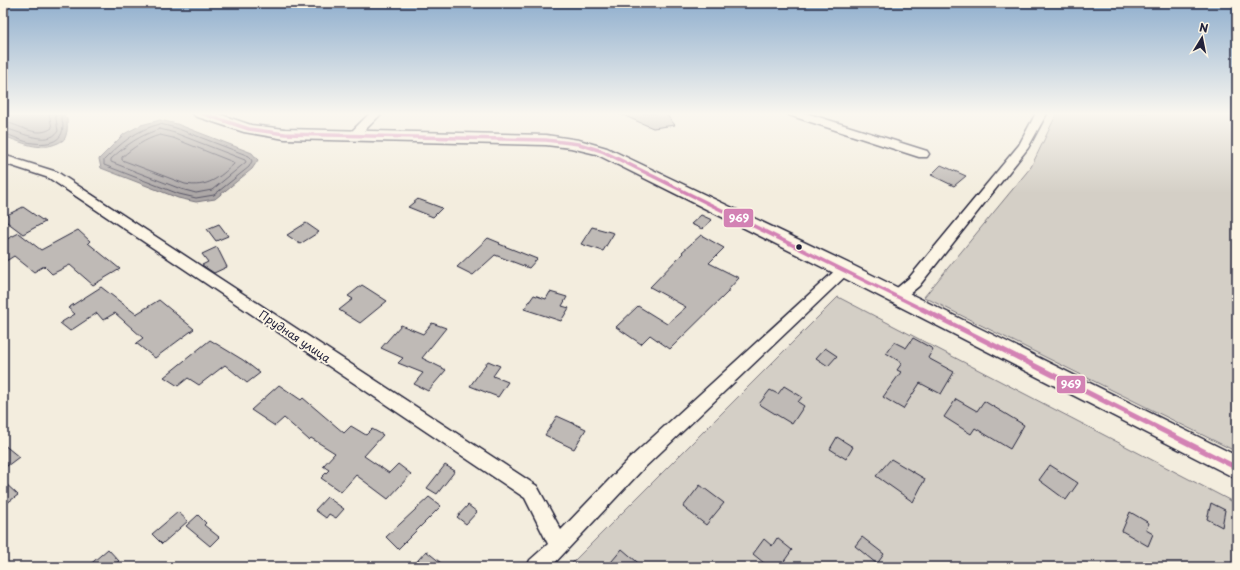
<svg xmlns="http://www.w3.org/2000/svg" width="1240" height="570" font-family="'Playpen Sans',sans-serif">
  <rect width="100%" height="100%" fill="#f3edde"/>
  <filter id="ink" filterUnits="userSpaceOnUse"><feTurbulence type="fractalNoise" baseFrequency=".025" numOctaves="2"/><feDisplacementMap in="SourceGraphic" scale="8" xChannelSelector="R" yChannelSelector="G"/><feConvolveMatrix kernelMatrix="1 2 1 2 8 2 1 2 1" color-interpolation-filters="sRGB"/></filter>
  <g filter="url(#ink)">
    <path fill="#d4cfc6" stroke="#7b7880" d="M1057 113H1237V452L924 297 1031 167Z
      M838 297 1237 504V567H568Z"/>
    <path fill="#aca7a6" stroke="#75727b" d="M3 113H62L67 119C67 124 68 130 66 135 65 140 62 141 58 143 38 152 22 142 3 136Z
      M160 120 177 124 252 153 258 160 252 169 215 199 196 202 178 198 101 168 99 159 124 134 141 125Z"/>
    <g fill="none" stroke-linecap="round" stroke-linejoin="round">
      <path stroke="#595766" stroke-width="1" d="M3 122C20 124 36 139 52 128L49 113
        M160 124 176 128 249 156 252 161 249 167 214 195 196 198 179 194 104 165V160C121 143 136 130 160 124Z
        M3 128C17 130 48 148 58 131L55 113
        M160 129 175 133 245 160 246 162 212 190 196 193 181 189 111 162V159C126 145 140 135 160 129Z
        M3 133C13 136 23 142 33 143 57 146 69 136 60 113
        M160 135 173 138 233 162 234 164C219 178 207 188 185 184L122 160V157C134 147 145 139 160 135Z"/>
    </g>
    <path fill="#bfbab6" stroke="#22223b" d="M618 113H665L675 125 653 128Z
      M941 165 966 176 954 186 931 175Z
      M418 199 442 208 433 217 408 207Z
      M23 207 45 222 23 234 3 219V217Z
      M701 215 712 220 702 229 691 224Z
      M306 223 319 232 300 244 287 235Z
      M219 224 228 236 216 241 207 229Z
      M592 227 614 233 603 251 581 244Z
      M78 230 90 241 88 243 120 269 93 285 70 265 52 274 44 266 34 272 14 256 3 263V241L19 233 41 250Z
      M701 235 724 248 709 263 739 278 728 290V292L670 349 650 335 641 344 616 327 638 306 667 324 686 307 650 287 683 253 682 252Z
      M488 238 500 243 499 244 537 259 529 268 495 255 473 275 457 267Z
      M217 247 227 267 214 273 202 265 208 262 202 254Z
      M362 285 387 301 360 323 339 310 353 299 348 296Z
      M101 287 136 314 159 300 194 329 155 358 136 343 143 338 115 313 103 320 97 313 70 331 60 323 75 314 68 308Z
      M550 292 567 297 562 306 569 308 561 321 524 309 534 295 546 299Z
      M432 323 446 328 422 358 446 370 428 391 414 384 423 373 398 363 403 358 381 348 401 325 423 334Z
      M913 338 933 349 928 358 954 372 941 394 920 383 903 409 883 397 901 372 897 370 902 363 886 353 894 342 906 348Z
      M210 340 243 360 260 373 247 383 225 365 199 385 188 378 178 386 164 377Z
      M825 348 837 356 828 366 816 358Z
      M488 361 500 366 493 376 508 382 498 397 470 386Z
      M279 385 301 400 303 398 344 433 351 426 366 435 372 429 383 435 364 456 389 473 398 464 411 474 388 499 356 475 341 492 321 478 329 470 323 466 335 453 311 438 309 440 284 418 275 426 251 410Z
      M784 386 802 397 798 402 804 406 792 424 759 404 770 390 778 394Z
      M956 399 977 411 984 401 1024 425 1010 449 975 428 971 434 944 417Z
      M557 416 586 429 574 449 545 435Z
      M837 437 853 447 846 459 830 449Z
      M3 444 19 457 3 469Z
      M891 459 925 479 913 502 876 476Z
      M445 465 455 471 437 494 427 488Z
      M1050 465 1078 483 1066 500 1039 480Z
      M3 481 18 495 3 506Z
      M700 485 724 503 706 525 683 507Z
      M327 497 344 509 336 518 329 514 326 518 315 510Z
      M429 497 441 506 398 549 386 537Z
      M1211 503 1225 510 1222 527 1207 519Z
      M468 505 477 512 466 524 457 517Z
      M178 512 188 521 162 544 152 534Z
      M1130 512 1149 523 1146 530 1153 534 1148 546 1122 531Z
      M198 515 206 523 204 525 219 537 210 546 186 526Z
      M862 537 884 554 877 564 855 546Z
      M777 538 792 550 780 567H769L753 554 764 539 772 546Z
      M108 549 119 561 112 567H87Z
      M622 549 643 567H607Z
      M426 551 446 567H412Z"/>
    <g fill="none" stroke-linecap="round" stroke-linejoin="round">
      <defs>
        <path id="street" d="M370 113H382L357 138H349L347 136Z
          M788 113H806L927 151 929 154 927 157H919L789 115Z
          M1036 113H1047L1028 148 919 286 902 300 897 301 892 300 890 296 892 292 909 278 1019 145Z
          M3 155 57 172 537 486 561 530 630 458 840 266 845 265 850 266 852 270 642 470 551 567H527L530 560 548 544 525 498 49 178 3 163Z"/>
        <path id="secondary" d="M193 113H216L251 125 285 129 546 135 579 140 607 148 852 265 1237 456V479L838 275 596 154 571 148 546 145 285 139 244 132 195 116Z"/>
      </defs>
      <use href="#street" stroke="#22223b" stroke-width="3"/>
      <use href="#secondary" stroke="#22223b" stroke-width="3"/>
      <use href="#street" fill="#fcf5e5" fill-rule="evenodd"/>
      <use href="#secondary" fill="#fcf5e5" fill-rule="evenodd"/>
      <defs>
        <path id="bus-1-far1" d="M201 113 249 129 285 134 546 140 579 144 602 151 924 310"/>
        <path id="bus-1" d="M922 309 1237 468"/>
      </defs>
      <use href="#bus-1-far1" stroke="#fcf5e5" stroke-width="6"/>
      <use href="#bus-1" stroke="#fcf5e5" stroke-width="8"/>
      <use href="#bus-1-far1" stroke="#d382b4" stroke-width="3.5"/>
      <use href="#bus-1" stroke="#d382b4" stroke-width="5"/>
    </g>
  </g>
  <linearGradient id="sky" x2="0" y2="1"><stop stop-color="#90afce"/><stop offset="0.59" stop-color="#faf7f0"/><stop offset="1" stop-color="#faf7f0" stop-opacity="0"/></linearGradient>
  <rect width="1240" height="193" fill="url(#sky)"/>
  <circle fill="#22223b" stroke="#fcf5e5" stroke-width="1.5" cx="799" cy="247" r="3.5"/>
  <g text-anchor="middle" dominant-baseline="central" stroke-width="4" stroke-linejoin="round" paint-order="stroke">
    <g font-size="11" fill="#22223b" stroke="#fcf5e5">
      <text transform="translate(295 336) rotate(34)">Прудная улица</text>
    </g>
  </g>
  <g stroke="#fcf5e5" stroke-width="1.5">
    <rect x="723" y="208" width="31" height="20" rx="4" fill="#d382b4"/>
    <rect x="1056" y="375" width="30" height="19" rx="4" fill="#d382b4"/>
  </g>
  <g font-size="11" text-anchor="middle" font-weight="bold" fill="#fff">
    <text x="739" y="222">969</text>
    <text x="1071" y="388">969</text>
  </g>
  <rect width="1240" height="570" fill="none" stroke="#fcf5e5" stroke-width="16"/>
  <rect x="8" y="8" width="1224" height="554" fill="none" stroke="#22223b" stroke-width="1.5" filter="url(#ink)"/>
  <g transform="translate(1202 38) rotate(10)" stroke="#fcf5e5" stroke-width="3" paint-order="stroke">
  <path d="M0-3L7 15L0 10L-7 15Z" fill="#22223b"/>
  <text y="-6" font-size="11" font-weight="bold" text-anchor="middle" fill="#22223b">N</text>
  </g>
</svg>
